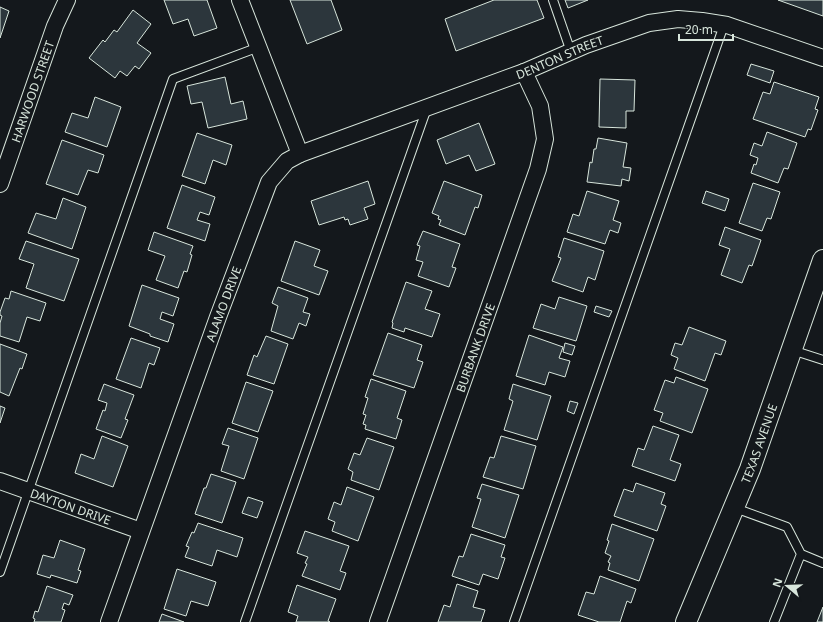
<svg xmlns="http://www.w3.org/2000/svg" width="823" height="622" font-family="'Noto Sans',sans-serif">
  <rect width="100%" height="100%" fill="#14181c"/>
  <path fill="#2c363c" stroke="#d8e6dc" d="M164 0H207L217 28 194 36 188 19 173 24Z
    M290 0H331L342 30 307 44Z
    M494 0H537L544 18 456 51 445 19Z
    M565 0H588L568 8Z
    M778 0H823V16Z
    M0 7 9 11 0 38Z
    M133 10 151 24 137 43 151 53 139 69 135 66 127 76 120 71 115 78 89 58 103 40 105 42 114 30 117 32Z
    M751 64 774 71 770 83 747 75Z
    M225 77 231 104 243 101 247 119 208 128 202 102 191 104 187 86Z
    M600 79 635 80 634 111H626V128L599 127Z
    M774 82 819 97 815 109 818 110 811 130 808 129 805 137 753 119 763 92 770 94Z
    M95 97 121 107 107 147 65 132 72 113 88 118Z
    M479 123 495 164 476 171 469 155 446 164 437 140Z
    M767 132 797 143 788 169 784 168 778 183 751 173 754 164 756 165 758 158 750 155 754 143 762 146Z
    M197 133 232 145 226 165 213 160 205 184 182 176Z
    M598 138 627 143 623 167 631 168 629 181 622 179 621 186 587 182 590 162 592 163 594 149H596Z
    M62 140 104 155 98 173 88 170 78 195 46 184Z
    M368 181 375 204 364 208 368 219 350 225 348 219 345 220 344 217 319 225 311 201Z
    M444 181 482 195 478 208 475 207 465 235 439 225 441 220 438 219 439 216 432 213Z
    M753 183 780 192 771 219 767 218 762 231 739 223Z
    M182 185 215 197 209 215 200 212 197 220 210 224 205 241 167 228Z
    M587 191 619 201 613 220 621 223 618 233 610 230 605 244 567 232 573 214 579 216Z
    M706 191 729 199 725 211 702 203Z
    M63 198 86 207 72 249 28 233 36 213 56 219Z
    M725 227 761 240 752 266 749 265 742 283 721 275 730 249 719 245Z
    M423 231 460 244 452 267 456 268 449 287 418 276 423 262 416 260 420 246 417 245Z
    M154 232 193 246 190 254 192 255 187 272 184 271 178 288 156 280 165 256 148 250Z
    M564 238 604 251 595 280 588 277 583 292 552 281 561 258 558 257Z
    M26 241 79 259 64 301 26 288 34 264 19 259Z
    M295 241 320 250 314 266 328 271 319 295 281 281Z
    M406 282 432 291 425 309 440 314 432 337 405 328 404 332 392 328 393 323 392 322Z
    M142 285 179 298 173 316 162 312 160 319 174 324 168 342 150 336V334L129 326Z
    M278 287 308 298 303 312 310 314 306 326 299 323 293 339 271 331 278 306 272 303Z
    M11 291 46 303 40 321 27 317 19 342 0 336V323L2 316 0 315V312L5 298 9 299Z
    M559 297 587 306 576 341 533 328 541 304 555 309Z
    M596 306 612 311 609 317 594 312Z
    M689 327 726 341 721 355 715 353 705 381 674 369 678 358 671 355 675 343 682 345Z
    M388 333 422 345 417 360 423 362 414 388 373 375Z
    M529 335 563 347 559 358 570 361 565 377 549 372 545 385 516 376Z
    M266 336 288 344 274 384 247 375 254 355 257 357Z
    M131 338 160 348 154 365 149 363 141 388 116 379Z
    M565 343 575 346 572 355 563 352Z
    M0 344 27 354 22 369 20 368 9 396 0 392Z
    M676 377 708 389 692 433 660 421 663 413 654 410 665 380 674 383Z
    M371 379 406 391 397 418 402 420 396 439 365 429 366 425 363 424 366 415 363 414 368 398 365 397Z
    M246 382 273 391 258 432 232 423Z
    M104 384 134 395 125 419 128 420 121 438 96 429 103 410 105 411 107 403 98 400Z
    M513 384 551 396 537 440 504 430 513 401 509 399Z
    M570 401 578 403 574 414 567 411Z
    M0 406 5 408 0 423Z
    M653 426 679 435 670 460 681 464 675 481 632 466 638 448 644 450Z
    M228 428 258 438 244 479 221 471 229 446 222 444Z
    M102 436 128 446 113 487 75 473 81 454 94 459Z
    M501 436 536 446 523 489 483 477 490 457 494 458Z
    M367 438 394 447 379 490 351 480 353 472 348 469 354 453 360 455Z
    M211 474 236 482 222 523 195 514 204 488H206Z
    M636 483 665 493 661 504 666 506 657 531 614 516 624 489 633 492Z
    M482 484 519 495 505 538 472 527 481 499 477 498Z
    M347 487 374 497 358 541 332 531 335 522 328 519 334 502 341 505Z
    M248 497 263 502 257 518 242 513Z
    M198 523 243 538 237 557 217 550 212 566 185 557 189 547 186 546 192 532 194 533Z
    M612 524 654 539 639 581 608 570 610 563 608 562 611 556 605 553 609 541 607 540Z
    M305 531 349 546 340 571 346 573 340 590 302 576 307 564 305 563 308 557 297 553Z
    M471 534 505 545 501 557 505 558 498 579 483 574 479 585 452 576 459 556 463 557Z
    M60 540 85 549 78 570 81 571 77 583 51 575 50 578 37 574 43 555 54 558Z
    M177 569 216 582 208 606 191 601 186 616 164 609Z
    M600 576 636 589 631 603 627 601 620 622H599L578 615 586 592 594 594Z
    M457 584 478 591 473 607 485 610 481 622H438L444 605 450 607Z
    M297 585 336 599 328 621 330 622H296L298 616 288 612Z
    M47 586 73 595 69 605 64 603 62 609 65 610 61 622H34L35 619 33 618 35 611 38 612Z
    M823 607V622H817Z
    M162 614 184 622H159Z"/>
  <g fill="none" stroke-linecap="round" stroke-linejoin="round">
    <defs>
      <path id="service" d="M553 0 571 52
        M792 350 823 360
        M735 508 787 527 801 554 823 563
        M0 572 173 79 259 47
        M245 622 427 108
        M514 622 724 25
        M774 622 801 554"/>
      <g id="minor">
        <path id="s1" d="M300 154 524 72 586 45 649 23 678 19 702 21 727 25 823 58"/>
        <path id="s2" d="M0 184 55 26 67 0"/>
        <path id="s3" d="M0 481 141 531"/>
        <path id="s4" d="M109 622 218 317 269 182 287 161 300 154 240 0"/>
        <path id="s5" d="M378 622 538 169 545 139 540 106 524 72"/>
      </g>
      <g id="tertiary">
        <path id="s6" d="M686 622 750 469 823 260"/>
      </g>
    </defs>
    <use href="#service" stroke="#d8e6dc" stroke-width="10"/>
    <use href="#minor" stroke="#d8e6dc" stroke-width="18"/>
    <use href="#tertiary" stroke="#d8e6dc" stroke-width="22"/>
    <use href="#service" stroke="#14181c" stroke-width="8"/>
    <use href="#minor" stroke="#14181c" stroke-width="16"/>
    <use href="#tertiary" stroke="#14181c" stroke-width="20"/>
  </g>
  <g text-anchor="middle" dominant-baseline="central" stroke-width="3" stroke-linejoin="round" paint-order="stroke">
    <g font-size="12" fill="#d8e6dc" stroke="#14181c">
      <text stroke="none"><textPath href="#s1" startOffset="277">DENTON STREET</textPath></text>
      <text stroke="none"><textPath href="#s2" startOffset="98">HARWOOD STREET</textPath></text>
      <text stroke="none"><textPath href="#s4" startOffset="338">ALAMO DRIVE</textPath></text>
      <text stroke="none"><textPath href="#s5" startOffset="291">BURBANK DRIVE</textPath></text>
      <text stroke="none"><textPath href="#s6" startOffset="193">TEXAS AVENUE</textPath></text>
      <text stroke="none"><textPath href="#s3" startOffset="75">DAYTON DRIVE</textPath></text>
    </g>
  </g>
  <g transform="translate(787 586) rotate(289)" stroke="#14181c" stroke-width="3" paint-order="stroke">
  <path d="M0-3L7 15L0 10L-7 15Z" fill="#d8e6dc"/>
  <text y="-6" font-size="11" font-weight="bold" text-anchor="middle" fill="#d8e6dc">N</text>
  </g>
  <path d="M679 34v6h54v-6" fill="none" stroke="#d8e6dc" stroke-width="2"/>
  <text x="685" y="34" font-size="12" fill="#d8e6dc" stroke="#14181c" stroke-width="3" paint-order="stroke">20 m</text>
</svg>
